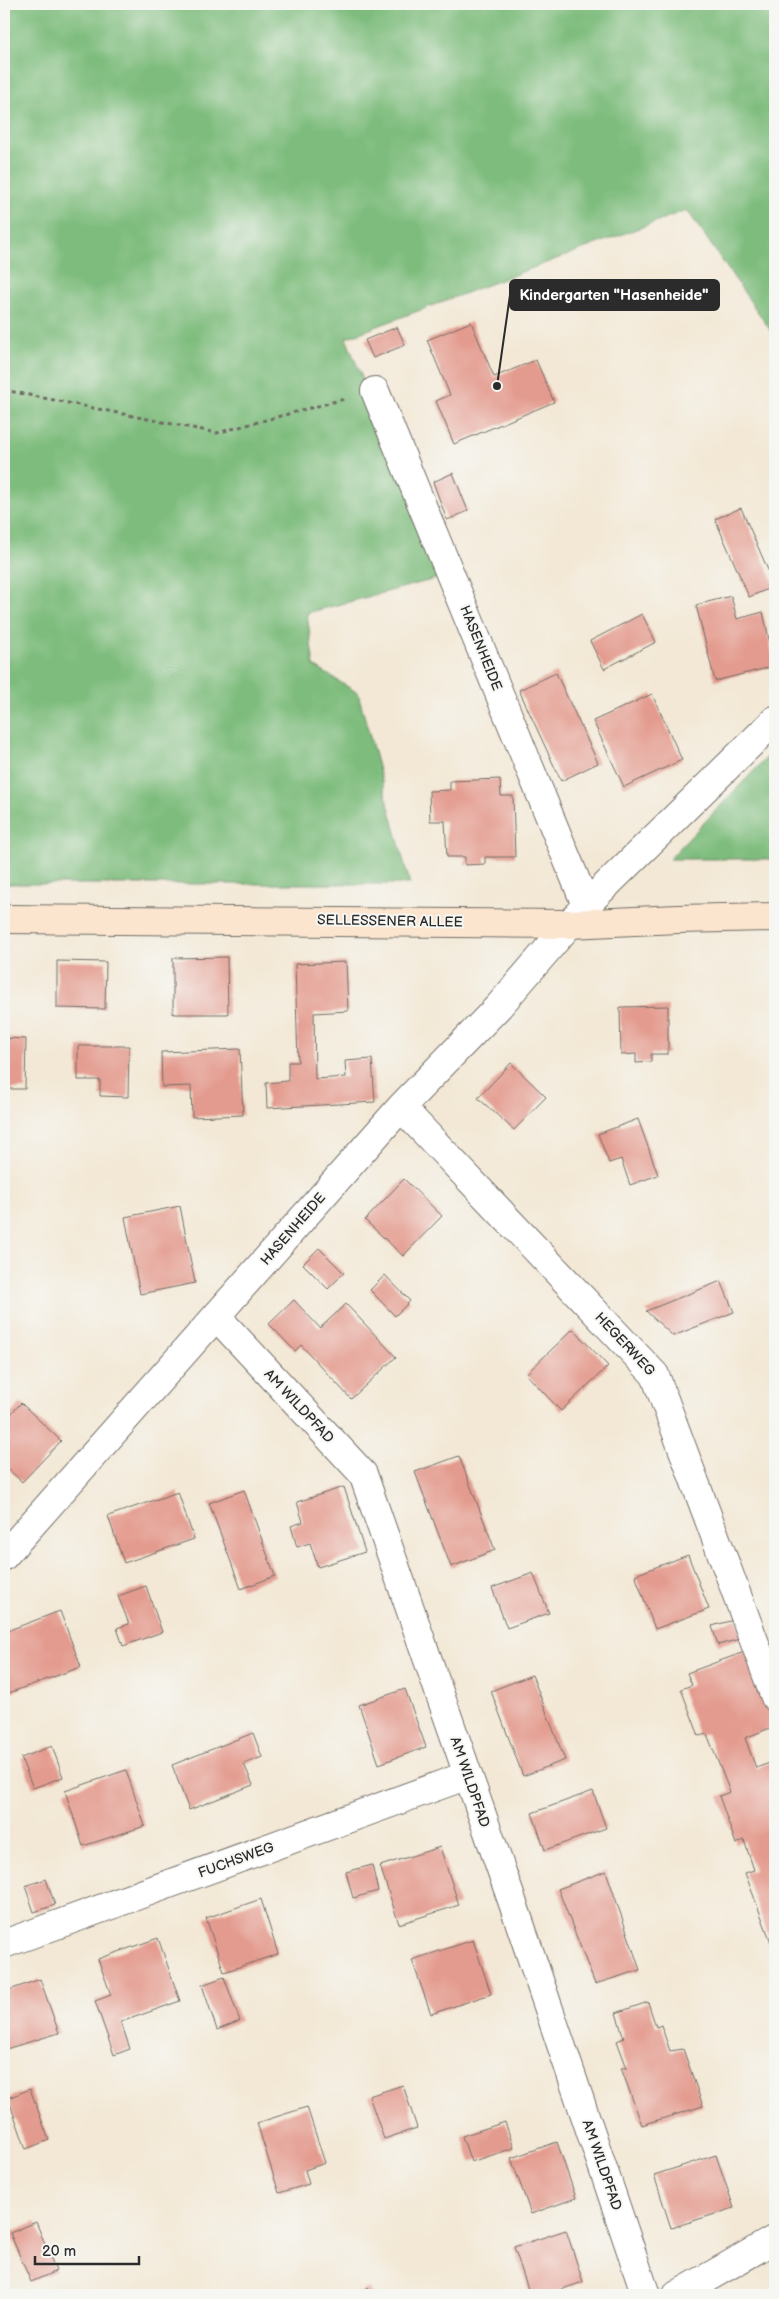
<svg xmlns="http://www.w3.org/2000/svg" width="779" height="2299" font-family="'Balsamiq Sans',sans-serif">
  <rect width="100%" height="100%" fill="#f6f6f2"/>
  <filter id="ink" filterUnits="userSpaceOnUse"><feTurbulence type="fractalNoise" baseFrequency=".02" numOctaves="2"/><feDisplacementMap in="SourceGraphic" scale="10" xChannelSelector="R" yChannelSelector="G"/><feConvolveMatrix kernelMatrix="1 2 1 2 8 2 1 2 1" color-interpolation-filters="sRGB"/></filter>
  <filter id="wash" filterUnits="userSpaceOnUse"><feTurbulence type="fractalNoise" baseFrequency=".0096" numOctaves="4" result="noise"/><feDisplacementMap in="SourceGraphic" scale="20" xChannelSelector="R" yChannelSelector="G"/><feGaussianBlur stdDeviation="1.12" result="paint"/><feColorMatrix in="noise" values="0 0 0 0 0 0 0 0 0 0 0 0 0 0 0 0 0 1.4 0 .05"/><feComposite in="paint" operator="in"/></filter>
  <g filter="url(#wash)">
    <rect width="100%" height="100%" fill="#f3e8d5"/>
    <path fill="#7dbc7c" stroke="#547454" d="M4 4H775V337L687 210 346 338 443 577 307 613 314 666 358 693 410 884H4Z
      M775 749V859H669Z"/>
    <g id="blocks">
      <path fill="#e49b8f" d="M471 322 494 377 536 360 554 402 454 444 436 401 450 395 427 340Z
        M397 327 405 345 373 358 365 340Z
        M453 473 468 511 447 520 433 482Z
        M741 508 775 586 749 597 715 519Z
        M731 596 737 619 763 612 775 666 715 681 696 605Z
        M642 614 656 642 604 669 590 641Z
        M556 673 598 763 561 781 519 690Z
        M652 694 682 760 624 787 593 721Z
        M500 779 501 796H513L515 857H485V864L465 865V857H447L445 821H430L429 791 450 790V781Z
        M227 957 228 1014H173V958Z
        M57 961 106 962 105 1009 57 1008Z
        M346 962 348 1011 314 1013 315 1079 346 1077 345 1061 372 1059 375 1102 267 1108 266 1083 288 1081V1062H298L295 964Z
        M668 1006V1054H651V1062L636 1063V1054L621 1055 620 1007Z
        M4 1038 26 1039 25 1089H4Z
        M78 1046H129L128 1097 100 1096V1080H78Z
        M240 1049 243 1115 192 1117 191 1086 162 1087 161 1052Z
        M511 1063 546 1097 514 1130 478 1098Z
        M638 1119 658 1175 630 1185 621 1159 609 1163 598 1134Z
        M404 1179 442 1216 403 1256 365 1220Z
        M180 1206 195 1283 140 1294 125 1217Z
        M319 1248 344 1273 328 1289 303 1264Z
        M385 1275 410 1301 395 1316 370 1290Z
        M721 1281 734 1312 673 1336 646 1311Z
        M294 1300 320 1328 346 1304 396 1357 351 1399 301 1345 295 1351 269 1324Z
        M573 1329 608 1366 561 1411 526 1374Z
        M21 1403 61 1441 22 1482 4 1465V1421Z
        M459 1456 495 1550 451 1567 415 1472Z
        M344 1487 365 1552 318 1567 310 1543 297 1547 291 1526 303 1522 297 1502Z
        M244 1490 275 1576 241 1589 209 1503Z
        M178 1492 194 1539 124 1563 108 1516Z
        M688 1555 709 1609 655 1629 635 1575Z
        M533 1573 549 1613 507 1628 492 1588Z
        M146 1586 162 1632 123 1646 117 1628 129 1624 118 1596Z
        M60 1611 81 1667 6 1694 4 1687V1632Z
        M737 1619 743 1638 718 1645 712 1626Z
        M747 1651 775 1724V1726L745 1738 756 1768 775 1761V1943L772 1945 745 1873 754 1870 744 1840 736 1844 719 1796 730 1792 707 1734 699 1736 681 1689 692 1685 687 1673Z
        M532 1675 565 1760 523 1776 491 1691Z
        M405 1689 426 1747 379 1764 359 1705Z
        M253 1733 262 1757 244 1764 253 1785 189 1810 172 1765Z
        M52 1746 63 1777 33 1788 21 1758Z
        M126 1770 145 1826 83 1846 65 1791Z
        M593 1791 606 1828 545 1850 532 1813Z
        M440 1847 459 1905 399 1924 380 1866Z
        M372 1865 378 1891 353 1898 346 1872Z
        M606 1871 640 1970 595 1984 558 1889Z
        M46 1879 55 1905 34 1912 25 1886Z
        M261 1899 278 1954 224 1972 206 1918Z
        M158 1938 180 2001 121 2022 130 2049 114 2055 95 2001 111 1995 98 1959Z
        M473 1940 491 1994 431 2014 412 1960Z
        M224 1977 240 2021 217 2030 202 1985Z
        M40 1979 59 2033 6 2049 4 2043V1992Z
        M648 2002 656 2027 661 2025 670 2051 683 2049 703 2106 642 2125 621 2068H627L617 2041 624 2038 616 2013Z
        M403 2085 417 2128 384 2139 369 2096Z
        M30 2089 49 2140 26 2149 8 2098Z
        M307 2107 325 2163 305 2170 309 2184 279 2193 257 2123Z
        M505 2122 514 2148 471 2162 462 2136Z
        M557 2142 576 2198 531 2214 511 2158Z
        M716 2155 734 2208 671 2228 654 2175Z
        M36 2222 56 2271 31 2282 10 2233Z
        M566 2230 583 2282 545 2295H530L514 2247Z
        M368 2288 373 2295H355Z"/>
    </g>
  </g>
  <g filter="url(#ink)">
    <use href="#blocks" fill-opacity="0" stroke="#716d66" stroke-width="1"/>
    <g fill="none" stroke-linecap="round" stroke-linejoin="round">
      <defs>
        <path id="street" d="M375 391 586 905
          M401 1107 655 1375 775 1697
          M216 1316 363 1474 518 1918 646 2295
          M4 1556 401 1107 499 1006 586 905 775 720
          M4 1944 468 1775
          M677 2295 775 2239"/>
        <path id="secondary" d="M4 919 570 924 678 919 775 917"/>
      </defs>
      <use href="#street" stroke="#716d66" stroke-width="30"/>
      <use href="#secondary" stroke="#716d66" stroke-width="30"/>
      <path stroke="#716d66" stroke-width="3" stroke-dasharray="4 4" stroke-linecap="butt" d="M4 390 217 433 344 399"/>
      <use href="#street" stroke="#fff" stroke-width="28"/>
      <use href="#secondary" stroke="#fbe5cf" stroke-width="28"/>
    </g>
  </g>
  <g text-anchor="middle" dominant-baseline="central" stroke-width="4" stroke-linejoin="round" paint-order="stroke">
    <g font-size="14" fill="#2b2b2b" stroke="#f6f6f2">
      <text transform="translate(481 648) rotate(68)">HASENHEIDE</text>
      <text transform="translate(390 921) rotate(1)">SELLESSENER ALLEE</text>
      <text transform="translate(293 1229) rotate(-49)">HASENHEIDE</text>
      <text transform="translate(625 1344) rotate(47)">HEGERWEG</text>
      <text transform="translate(299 1406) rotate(47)">AM WILDPFAD</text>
      <text transform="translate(470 1782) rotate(71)">AM WILDPFAD</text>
      <text transform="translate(236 1860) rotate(-20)">FUCHSWEG</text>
      <text transform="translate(602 2165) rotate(71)">AM WILDPFAD</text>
    </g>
  </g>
  <path fill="none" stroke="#2b2b2b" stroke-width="2" d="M497 386L510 295"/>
  <circle fill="#2b2b2b" stroke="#f6f6f2" stroke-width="2" cx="497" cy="386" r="5"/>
  <rect fill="#2b2b2b" stroke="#2b2b2b" stroke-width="2" x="510" y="280" width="209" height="30" rx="5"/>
  <g font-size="15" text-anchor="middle" font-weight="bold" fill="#fff">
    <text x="614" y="300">Kindergarten "Hasenheide"</text>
  </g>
  <rect width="779" height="2299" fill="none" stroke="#f6f6f2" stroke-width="20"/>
  <path d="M35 2256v8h104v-8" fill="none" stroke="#2b2b2b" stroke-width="2.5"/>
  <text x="42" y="2256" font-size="15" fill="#2b2b2b" stroke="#f6f6f2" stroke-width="4" paint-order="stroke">20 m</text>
</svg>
